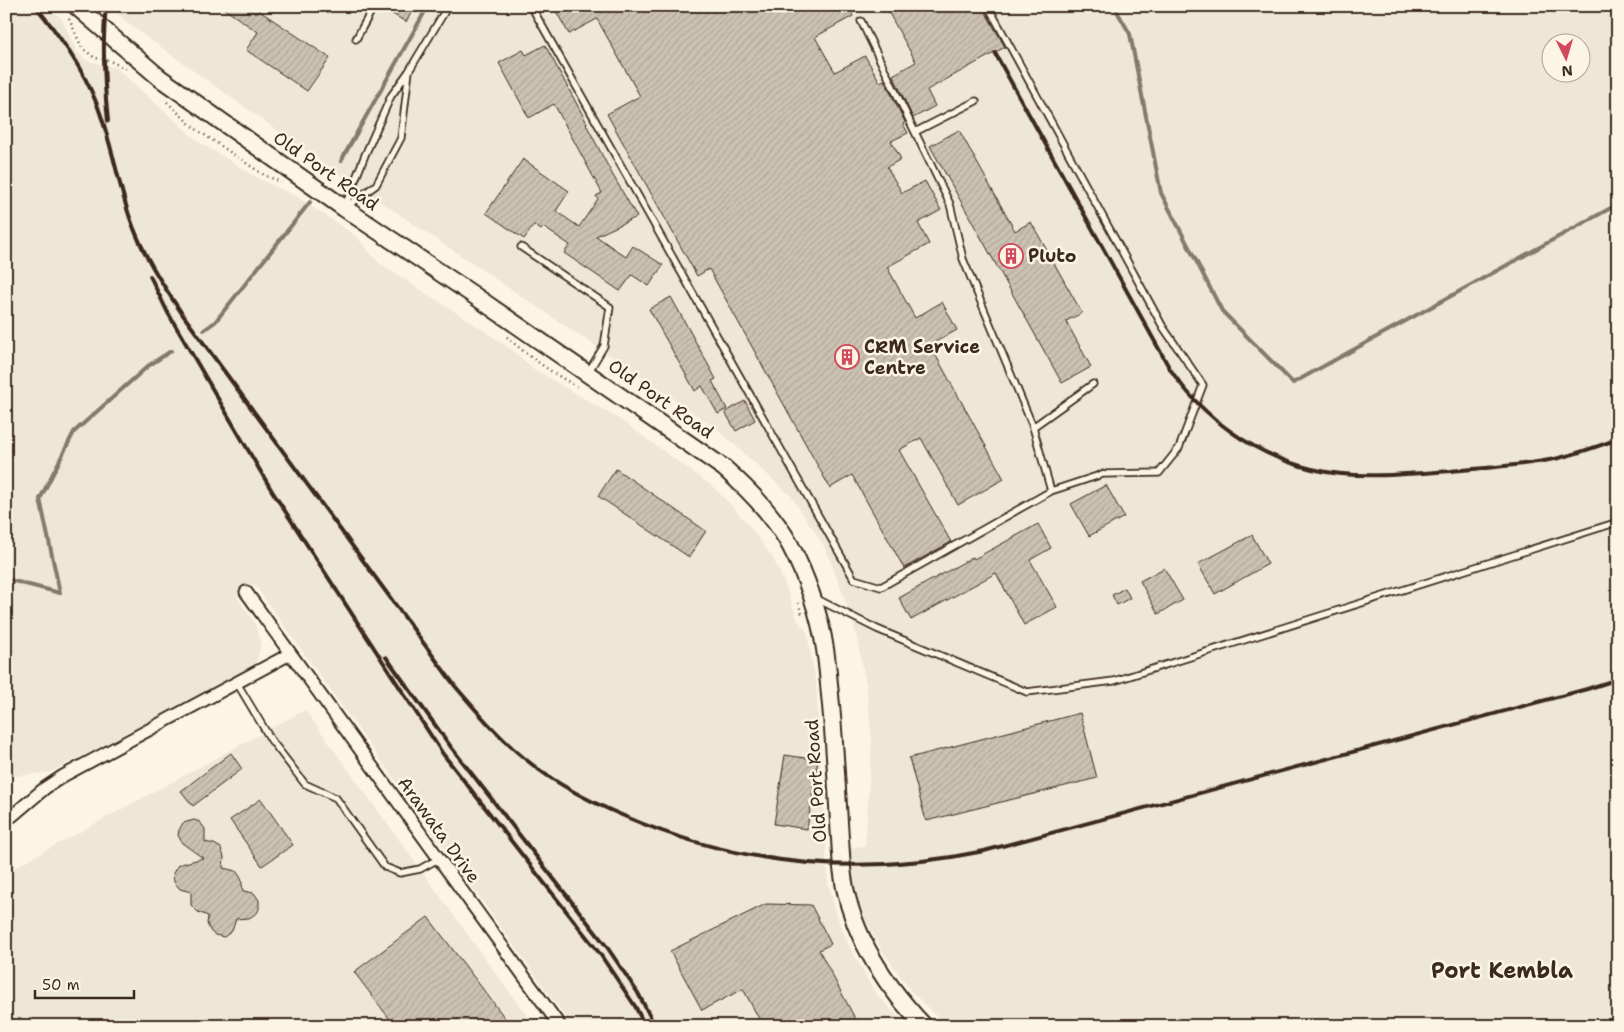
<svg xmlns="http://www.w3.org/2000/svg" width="1624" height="1032" font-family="'Shantell Sans',sans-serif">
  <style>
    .built { fill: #eee6d6; fill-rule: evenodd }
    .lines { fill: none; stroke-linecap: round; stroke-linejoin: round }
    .stream { stroke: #85796b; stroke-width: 4 }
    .building { fill: url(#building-hatch); stroke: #3b2a1e }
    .lane-casing { stroke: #3b2a1e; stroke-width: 9 }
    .street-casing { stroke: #3b2a1e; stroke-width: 15 }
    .secondary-casing { stroke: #3b2a1e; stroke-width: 20 }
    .path { stroke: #3b2a1e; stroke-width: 2.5; stroke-dasharray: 1 4; stroke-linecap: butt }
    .lane { stroke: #fcf5e5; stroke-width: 5.5 }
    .street { stroke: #fcf5e5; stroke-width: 11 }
    .secondary { stroke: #fcf5e5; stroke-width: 16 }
    .rail { stroke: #3b2a1e; stroke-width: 4 }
    .labels { text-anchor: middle; stroke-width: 5; stroke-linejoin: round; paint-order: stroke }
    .street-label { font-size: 18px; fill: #3b2a1e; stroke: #fcf5e5 }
    .poi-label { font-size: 18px; font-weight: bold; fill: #3b2a1e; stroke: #fcf5e5; text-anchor: start }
    .district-label { font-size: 22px; font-weight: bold; fill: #3b2a1e; stroke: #fcf5e5 }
  </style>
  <defs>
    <pattern id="building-hatch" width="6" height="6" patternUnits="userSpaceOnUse" patternTransform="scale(1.25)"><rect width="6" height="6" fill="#ccc2b3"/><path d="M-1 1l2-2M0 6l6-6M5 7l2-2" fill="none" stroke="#b0a79a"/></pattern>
  </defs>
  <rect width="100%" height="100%" fill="#fcf5e5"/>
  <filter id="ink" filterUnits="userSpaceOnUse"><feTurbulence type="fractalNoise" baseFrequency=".02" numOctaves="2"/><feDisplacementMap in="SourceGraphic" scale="10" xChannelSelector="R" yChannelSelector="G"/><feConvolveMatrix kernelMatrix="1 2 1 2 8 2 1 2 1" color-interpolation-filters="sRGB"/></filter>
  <g filter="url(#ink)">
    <path class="built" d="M6,6H47L62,19L77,52L87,61L116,68L199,142L263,181L296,196L356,236L379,263L471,322L511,349L534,369L622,421L712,486L734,508L755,533L773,558L784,582L798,621L807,632L816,683L828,883L839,922L850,948L876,994L907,1026H572L254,584L237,597L255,624L261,645L256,662L241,674L51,772L6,777Z
      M109,6H1618V1026H948L942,1022L912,992L881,949L864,918L853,887L851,872V848L865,846L872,740L866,684L855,629L842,590L823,544L790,495L717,429L649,382L323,163L130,25ZM1552,42H1582V72H1552Z
      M305,710L534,1026H6V872Z"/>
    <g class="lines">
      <path class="stream" d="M1114,6L1130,34L1161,193L1222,311L1293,383L1618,204
        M341,161L428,6
        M204,330L215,322L310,202
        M6,579L60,593L40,499L74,432L148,366L171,351"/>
    </g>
    <path class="building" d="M220,6H261L258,10L330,58L307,91L246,50L258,32Z
      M379,6H415L406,22Z
      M553,6H848L853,16L815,37L835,72L865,56L880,82L884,80L905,122L903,124L908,133L891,141L901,159L887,167L902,193L925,181L941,210L918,223L929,244L887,267L915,318L942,302L957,330L930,345L1004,479L958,505L921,438L899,450L951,542L904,568L852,475L830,488L709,269L697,276L607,114L640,96L597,19L569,34Z
      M885,6H982L1005,47L927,90L935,106L913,118L893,75L916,62Z
      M545,45L587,123L586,124L611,172L637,217L596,236L626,257L633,246L663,265L649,286L632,275L620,291L564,253L570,245L543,227L541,230L534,225L524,239L486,213L523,159L569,191L556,211L579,227L598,199L596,196L602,193L554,104L529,118L499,63L523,50L526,55Z
      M959,130L1015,231L1031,222L1082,313L1066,321L1091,367L1062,383L930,146Z
      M671,297L716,379L712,381L727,409L718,414L702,386L695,391L649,309Z
      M745,401L755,420L736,431L725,412Z
      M616,469L706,531L689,557L598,496Z
      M1106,485L1124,517L1089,536L1071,504Z
      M1038,524L1051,548L1030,560L1057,607L1024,625L996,573L911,620L899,598L973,557L974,559Z
      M1252,535L1268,564L1215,594L1198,564Z
      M1164,568L1183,600L1158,614L1140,581Z
      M1125,588L1130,598L1117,605L1112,595Z
      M1080,713L1097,778L926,821L909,758Z
      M231,753L242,769L193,806L181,791Z
      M785,755L818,760L807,829L774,824Z
      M261,799L293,845L262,866L230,820Z
      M194,820L200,822L205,829V842L214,844L221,848L224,857L223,868L236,871L241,878L243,891L254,893L259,900V909L257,913L249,918L236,919L232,931L224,937L215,935L211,932L207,924L208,916L198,912L191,905V892L180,889L174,882L173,873L178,865L203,858L182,843L178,835L179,830L183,823Z
      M766,904L811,905L831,944L819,950L859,1026H763L743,989L702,1010L670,951Z
      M428,917L511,1026H395L354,972Z"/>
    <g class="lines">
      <defs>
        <path id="lane" d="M531,6L854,579L881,587L1051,491L1033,427L963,259L950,204L861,21
          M988,6L1163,327L1203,385L1179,448L1159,473L1103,474L1051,491
          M356,39L374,6
          M915,132L976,101
          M345,206L365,155L391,96L409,71L448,6
          M346,207L376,185L401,138L409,71
          M521,247L610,307L604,346L589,371
          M1033,427L1093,384
          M817,599L877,629L1027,692L1114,681L1618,522
          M237,683L271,740L305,784L336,798L385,867L400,873L420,869L438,859"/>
        <path id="street" d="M246,592L560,1026
          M12,816L45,788L63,776L290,654"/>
        <path id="secondary" d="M76,6L160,78L344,208L472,294L724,468C749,490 774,515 790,545C806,575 820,615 825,649C828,667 829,687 831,705C836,759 838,814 842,868C848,930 882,982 924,1026"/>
      </defs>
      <use href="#lane" class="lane-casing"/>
      <use href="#street" class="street-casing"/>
      <use href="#secondary" class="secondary-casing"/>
      <path class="path" d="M69,19L82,48L95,58L108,60L126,69
        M167,102L193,127L264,175L281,182
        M507,337C529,357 553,374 580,388
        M798,603L802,614"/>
      <use href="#lane" class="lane"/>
      <use href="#street" class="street"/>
      <use href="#secondary" class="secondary"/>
      <path class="rail" d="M35,6C57,31 84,71 96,102C111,139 117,180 130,218C142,253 162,284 183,315L455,686C478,713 501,740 529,762C557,785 591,802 624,816C739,866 861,877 984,851L1587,689L1618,679
        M106,6C102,44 104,83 108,121
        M995,53L1170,369C1203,418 1254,455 1312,469C1356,480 1407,474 1451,471C1484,468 1517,466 1549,460C1572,456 1595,447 1618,439
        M150,276L168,313L272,491L443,754L600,954L635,1006L645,1026
        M386,657L451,747L607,947L638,993L655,1026"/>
    </g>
  </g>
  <defs>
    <symbol id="building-ring" viewBox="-11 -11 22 22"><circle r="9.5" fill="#fcf5e5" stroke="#d1495b" stroke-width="1.5"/><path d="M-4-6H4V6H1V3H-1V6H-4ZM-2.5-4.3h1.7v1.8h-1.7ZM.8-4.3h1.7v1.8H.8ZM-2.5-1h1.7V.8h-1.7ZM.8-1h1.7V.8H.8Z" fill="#d1495b"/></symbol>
  </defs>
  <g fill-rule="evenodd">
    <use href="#building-ring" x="997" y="242" width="28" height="28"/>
    <use href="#building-ring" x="833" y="343" width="28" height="28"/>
  </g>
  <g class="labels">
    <g class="street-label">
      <text transform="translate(326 171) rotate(35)" y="6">Old Port Road</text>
      <text transform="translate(661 399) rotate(35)" y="6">Old Port Road</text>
      <text transform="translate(816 781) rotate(-94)" y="6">Old Port Road</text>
      <text transform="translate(439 830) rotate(54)" y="6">Arawata Drive</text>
    </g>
    <g class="poi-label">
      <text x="1028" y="262">Pluto</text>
      <text x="864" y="353">CRM Service<tspan x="864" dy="21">Centre</tspan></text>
    </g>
    <g class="district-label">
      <text x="1502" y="978">Port Kembla</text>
    </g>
  </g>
  <rect width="1624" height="1032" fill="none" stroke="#fcf5e5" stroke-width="25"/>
  <rect x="12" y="12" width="1599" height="1007" fill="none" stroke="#3b2a1e" stroke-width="2" filter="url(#ink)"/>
  <g transform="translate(1566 58) rotate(175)"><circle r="24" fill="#fcf5e5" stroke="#afa495"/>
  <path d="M0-4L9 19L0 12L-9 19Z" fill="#d1495b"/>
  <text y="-8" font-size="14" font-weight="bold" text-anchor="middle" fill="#3b2a1e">N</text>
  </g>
  <path d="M35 990v8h99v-8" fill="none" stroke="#3b2a1e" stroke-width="2.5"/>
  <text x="42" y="990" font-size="15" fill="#3b2a1e" stroke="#fcf5e5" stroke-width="4" paint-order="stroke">50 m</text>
</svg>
